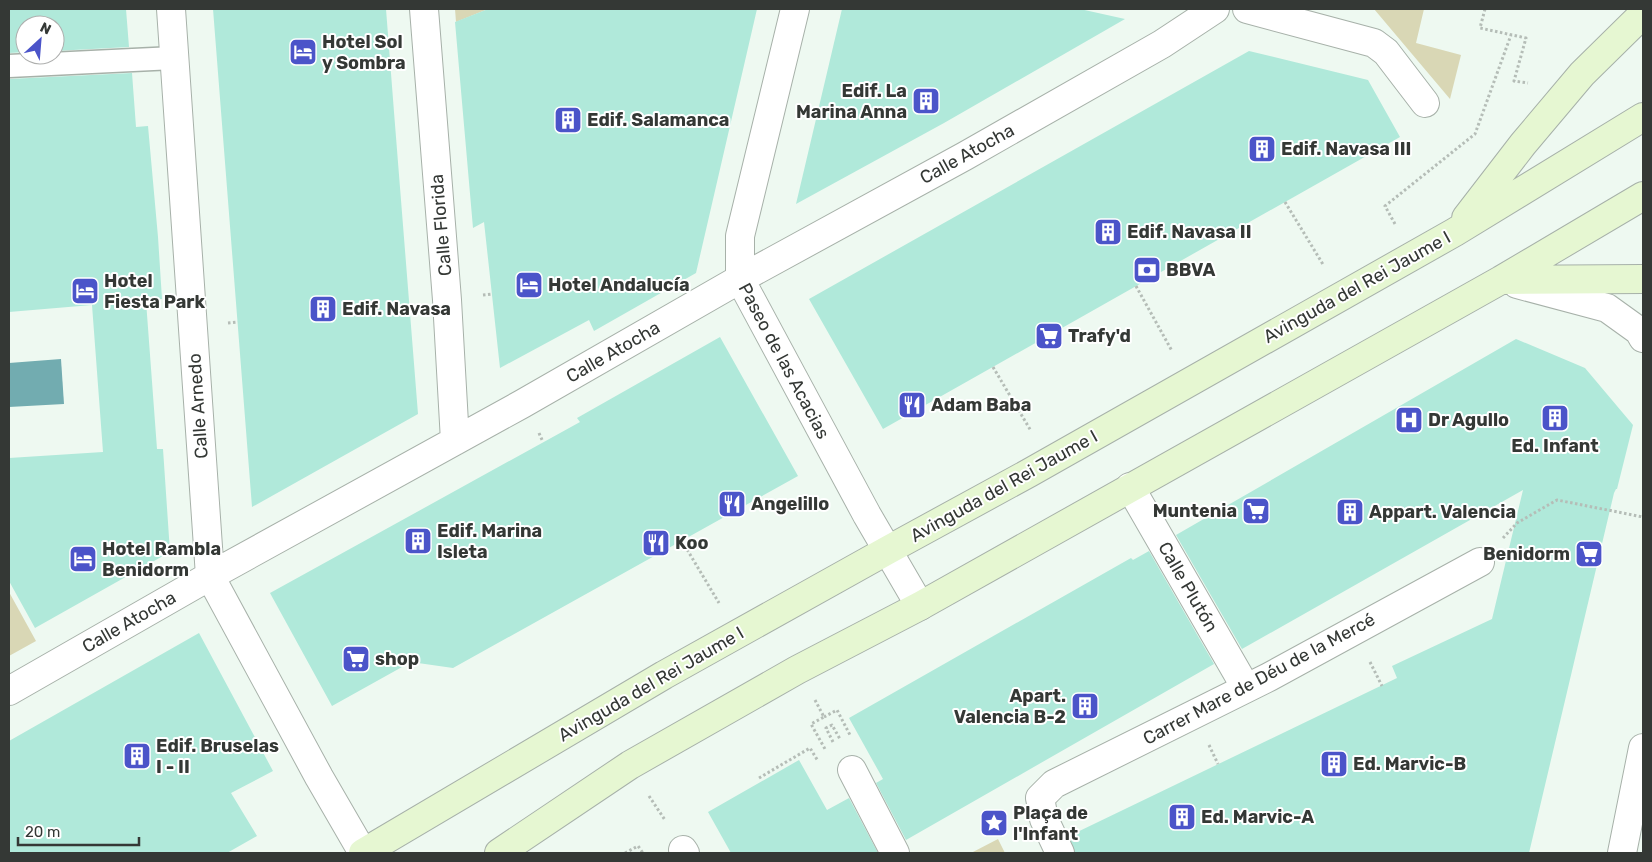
<svg xmlns="http://www.w3.org/2000/svg" width="1652" height="862" font-family="Rubik,sans-serif">
  <style>
    .green { fill: #d9d7b5 }
    .water { fill: #72acb0 }
    .building { fill: #b0e9da }
    .lines { fill: none; stroke-linecap: round; stroke-linejoin: round }
    .lane-casing { stroke: #a7b1a9; stroke-width: 25 }
    .street-casing { stroke: #a7b1a9; stroke-width: 30 }
    .secondary-casing { stroke: #a7b1a9; stroke-width: 30 }
    .path { stroke: #b5bdb7; stroke-width: 3; stroke-dasharray: 2.5 2.5; stroke-linecap: butt }
    .lane { stroke: #fff; stroke-width: 22 }
    .street { stroke: #fff; stroke-width: 28 }
    .secondary { stroke: #e6f7d2; stroke-width: 28 }
    .labels { text-anchor: middle; stroke-width: 4; stroke-linejoin: round; paint-order: stroke }
    .poi-label { font-size: 18px; font-weight: bold; fill: #343835; stroke: #fff; text-anchor: start }
    .street-label { font-size: 18px; fill: #343835; stroke: #fff }
  </style>
  <rect width="100%" height="100%" fill="#eef9f1"/>
  <path class="green" d="M455,9H488L456,22Z
    M1374,9H1424L1416,43L1461,55L1450,99Z
    M9,592L36,641L9,656Z
    M998,839L1005,853H971Z"/>
  <path class="water" d="M61,359L64,404L9,407V363Z"/>
  <path class="building" d="M9,9H126L129,47L55,51V25H25V52L9,53Z
    M213,9H386L394,112L418,414L252,507Z
    M488,9H757L696,273L594,331L589,320L500,368L484,222L473,228L455,22Z
    M842,9H1080L1125,19L944,123L796,204Z
    M1249,51L1368,80L1400,137L883,429L809,299Z
    M132,73L136,127L148,126L158,237L162,299L146,301L157,449H163L170,552L35,628L9,581V458L103,452L92,305L9,312V79Z
    M720,337L798,476L453,668L411,662L332,706L270,593L580,422L577,418Z
    M1516,339L1585,368L1633,425L1617,489H1616L1614,493L1529,853H1075L1069,836L1397,678L1392,666L1492,619L1523,490L1242,649L1176,535Z
    M1149,551L1214,664L906,840L876,783L883,779L849,718L1131,558L1133,560Z
    M199,633L273,771L231,793L257,836L227,853H9V741Z
    M799,760L827,810L849,798L878,853H731L708,812Z"/>
  <g class="lines">
    <defs>
      <path id="lane" d="M9,66L174,58"/>
      <path id="street" d="M171,9L210,576L319,777L363,853
        M424,9L447,300L455,441
        M795,9L740,236V279L867,515L920,606
        M1247,9L1374,43L1386,52L1425,103
        M1517,284L1607,308L1639,331L1643,338
        M1130,487L1246,688
        M9,691L210,576L522,404L740,279L965,156L1162,44L1215,9
        M852,770L895,853
        M683,850L685,853
        M1060,853L1044,819L1040,798L1054,784L1269,677L1480,562
        M1622,853L1643,748"/>
      <path id="secondary" d="M1466,218L1523,144L1582,74L1643,14
        M1503,280L1643,279
        M363,853L664,675L888,550L1029,473L1455,232L1643,117
        M499,853L630,765L797,670L920,606L1501,280L1643,196"/>
    </defs>
    <use href="#lane" class="lane-casing"/>
    <use href="#street" class="street-casing"/>
    <use href="#secondary" class="secondary-casing"/>
    <path class="path" d="M1485,9L1480,28L1526,38L1514,81L1528,83
      M1285,202L1324,266
      M1395,224L1385,206L1475,134L1511,35
      M1136,286L1172,351
      M483,295L492,294
      M228,323L238,322
      M993,367L1031,431
      M539,433L543,442
      M1503,538L1517,523L1557,500L1643,517
      M682,541L719,603
      M1370,662L1382,686
      M815,700L824,717L811,724L825,749
      M824,717L837,710L850,735
      M833,742L826,728L832,725L840,739
      M1209,745L1218,764
      M759,778L810,748L818,761
      M649,796L665,820
      M625,853L638,846L643,853"/>
    <use href="#lane" class="lane"/>
    <use href="#street" class="street"/>
    <use href="#secondary" class="secondary"/>
  </g>
  <defs>
    <symbol id="hotel-square" viewBox="-11 -11 22 22"><rect x="-9" y="-9" width="18" height="18" rx="4" fill="#4b54c9" stroke="#fff"/><path d="M-6-4.5h1.5V1H6V5H4.5V3h-9V5H-6ZM-4 0a1.8 1.8 0 1 1 3.6 0ZM.5 0V-2.5h3Q6-2.5 6 0Z" fill="#fff"/></symbol>
    <symbol id="building-square" viewBox="-11 -11 22 22"><rect x="-9" y="-9" width="18" height="18" rx="4" fill="#4b54c9" stroke="#fff"/><path d="M-4-6H4V6H1V3H-1V6H-4ZM-2.5-4.3h1.7v1.8h-1.7ZM.8-4.3h1.7v1.8H.8ZM-2.5-1h1.7V.8h-1.7ZM.8-1h1.7V.8H.8Z" fill="#fff"/></symbol>
    <symbol id="bank-square" viewBox="-11 -11 22 22"><rect x="-9" y="-9" width="18" height="18" rx="4" fill="#4b54c9" stroke="#fff"/><path d="M-6-4H6V4H-6ZM0-2.3a2.3 2.3 0 1 0 0 4.6a2.3 2.3 0 1 0 0-4.6Z" fill="#fff"/></symbol>
    <symbol id="supermarket-square" viewBox="-11 -11 22 22"><rect x="-9" y="-9" width="18" height="18" rx="4" fill="#4b54c9" stroke="#fff"/><path d="M-6-5.5h2.5l.6 2H6L4.5 2H-2.5L-4.4-4H-6ZM-1.5 3.2a1.3 1.3 0 1 0 .1 0ZM3 3.2a1.3 1.3 0 1 0 .1 0Z" fill="#fff"/></symbol>
    <symbol id="restaurant-square" viewBox="-11 -11 22 22"><rect x="-9" y="-9" width="18" height="18" rx="4" fill="#4b54c9" stroke="#fff"/><path d="M-5-6h1v4h1v-4h1v4h1v-4h1v5L-1.5 .5V6h-2V.5L-5-1ZM5-6V6H3V1.5H1.5Q1.5-4 5-6Z" fill="#fff"/></symbol>
    <symbol id="hospital-square" viewBox="-11 -11 22 22"><rect x="-9" y="-9" width="18" height="18" rx="4" fill="#4b54c9" stroke="#fff"/><path d="M-5-5h3v3.5h4V-5h3V5h-3V1.5h-4V5h-3Z" fill="#fff"/></symbol>
    <symbol id="sight-square" viewBox="-11 -11 22 22"><rect x="-9" y="-9" width="18" height="18" rx="4" fill="#4b54c9" stroke="#fff"/><path d="M0-6L1.8-2.2L6-1.7L2.9 1.2L3.7 5.4L0 3.3L-3.7 5.4L-2.9 1.2L-6-1.7L-1.8-2.2Z" fill="#fff"/></symbol>
  </defs>
  <g fill-rule="evenodd">
    <use href="#hotel-square" x="287" y="36" width="32" height="32"/>
    <use href="#building-square" x="910" y="85" width="32" height="32"/>
    <use href="#building-square" x="552" y="104" width="32" height="32"/>
    <use href="#building-square" x="1246" y="133" width="32" height="32"/>
    <use href="#building-square" x="1092" y="216" width="32" height="32"/>
    <use href="#bank-square" x="1131" y="254" width="32" height="32"/>
    <use href="#hotel-square" x="513" y="269" width="32" height="32"/>
    <use href="#hotel-square" x="69" y="275" width="32" height="32"/>
    <use href="#building-square" x="307" y="293" width="32" height="32"/>
    <use href="#supermarket-square" x="1033" y="320" width="32" height="32"/>
    <use href="#restaurant-square" x="896" y="389" width="32" height="32"/>
    <use href="#building-square" x="1539" y="402" width="32" height="32"/>
    <use href="#hospital-square" x="1393" y="404" width="32" height="32"/>
    <use href="#restaurant-square" x="716" y="488" width="32" height="32"/>
    <use href="#supermarket-square" x="1240" y="495" width="32" height="32"/>
    <use href="#building-square" x="1334" y="496" width="32" height="32"/>
    <use href="#building-square" x="402" y="525" width="32" height="32"/>
    <use href="#restaurant-square" x="640" y="527" width="32" height="32"/>
    <use href="#supermarket-square" x="1573" y="538" width="32" height="32"/>
    <use href="#hotel-square" x="67" y="543" width="32" height="32"/>
    <use href="#supermarket-square" x="340" y="643" width="32" height="32"/>
    <use href="#building-square" x="1069" y="690" width="32" height="32"/>
    <use href="#building-square" x="121" y="740" width="32" height="32"/>
    <use href="#building-square" x="1318" y="748" width="32" height="32"/>
    <use href="#building-square" x="1166" y="801" width="32" height="32"/>
    <use href="#sight-square" x="978" y="807" width="32" height="32"/>
  </g>
  <g class="labels">
    <g class="poi-label">
      <text x="322" y="48">Hotel Sol<tspan x="322" dy="21">y Sombra</tspan></text>
      <text x="907" y="97" text-anchor="end">Edif. La<tspan x="907" dy="21">Marina Anna</tspan></text>
      <text x="587" y="126">Edif. Salamanca</text>
      <text x="1281" y="155">Edif. Navasa III</text>
      <text x="1127" y="238">Edif. Navasa II</text>
      <text x="1166" y="276">BBVA</text>
      <text x="104" y="287">Hotel<tspan x="104" dy="21">Fiesta Park</tspan></text>
      <text x="548" y="291">Hotel Andalucía</text>
      <text x="342" y="315">Edif. Navasa</text>
      <text x="1068" y="342">Trafy'd</text>
      <text x="931" y="411">Adam Baba</text>
      <text x="1428" y="426">Dr Agullo</text>
      <text x="1555" y="452" text-anchor="middle">Ed. Infant</text>
      <text x="751" y="510">Angelillo</text>
      <text x="1237" y="517" text-anchor="end">Muntenia</text>
      <text x="1369" y="518">Appart. Valencia</text>
      <text x="437" y="537">Edif. Marina<tspan x="437" dy="21">Isleta</tspan></text>
      <text x="675" y="549">Koo</text>
      <text x="102" y="555">Hotel Rambla<tspan x="102" dy="21">Benidorm</tspan></text>
      <text x="1570" y="560" text-anchor="end">Benidorm</text>
      <text x="375" y="665">shop</text>
      <text x="1066" y="702" text-anchor="end">Apart.<tspan x="1066" dy="21">Valencia B-2</tspan></text>
      <text x="156" y="752">Edif. Bruselas<tspan x="156" dy="21">I - II</tspan></text>
      <text x="1353" y="770">Ed. Marvic-B</text>
      <text x="1013" y="819">Plaça de<tspan x="1013" dy="21">l'Infant</tspan></text>
      <text x="1201" y="823">Ed. Marvic-A</text>
    </g>
    <g class="street-label">
      <text transform="translate(967 154) rotate(-29)" y="6">Calle Atocha</text>
      <text transform="translate(441 225) rotate(-95)" y="6">Calle Florida</text>
      <text transform="translate(1357 287) rotate(-29)" y="6">Avinguda del Rei Jaume I</text>
      <text transform="translate(613 352) rotate(-30)" y="6">Calle Atocha</text>
      <text transform="translate(784 361) rotate(62)" y="6">Paseo de las Acacias</text>
      <text transform="translate(198 406) rotate(-94)" y="6">Calle Arnedo</text>
      <text transform="translate(1004 486) rotate(-29)" y="6">Avinguda del Rei Jaume I</text>
      <text transform="translate(1188 587) rotate(60)" y="6">Calle Plutón</text>
      <text transform="translate(129 622) rotate(-30)" y="6">Calle Atocha</text>
      <text transform="translate(1259 679) rotate(-28)" y="6">Carrer Mare de Déu de la Mercé</text>
      <text transform="translate(651 684) rotate(-30)" y="6">Avinguda del Rei Jaume I</text>
    </g>
  </g>
  <rect width="1652" height="862" fill="none" stroke="#343835" stroke-width="20"/>
  <g transform="translate(40 40) rotate(26)"><circle r="24" fill="#ffffff" stroke="#aeafae"/>
  <path d="M0-4L9 19L0 12L-9 19Z" fill="#4b54c9"/>
  <text y="-8" font-size="14" font-weight="bold" text-anchor="middle" fill="#343835">N</text>
  </g>
  <path d="M18 837v8h121v-8" fill="none" stroke="#343835" stroke-width="2.5"/>
  <text x="25" y="837" font-size="15" fill="#343835" stroke="#ffffff" stroke-width="4" paint-order="stroke">20 m</text>
</svg>
